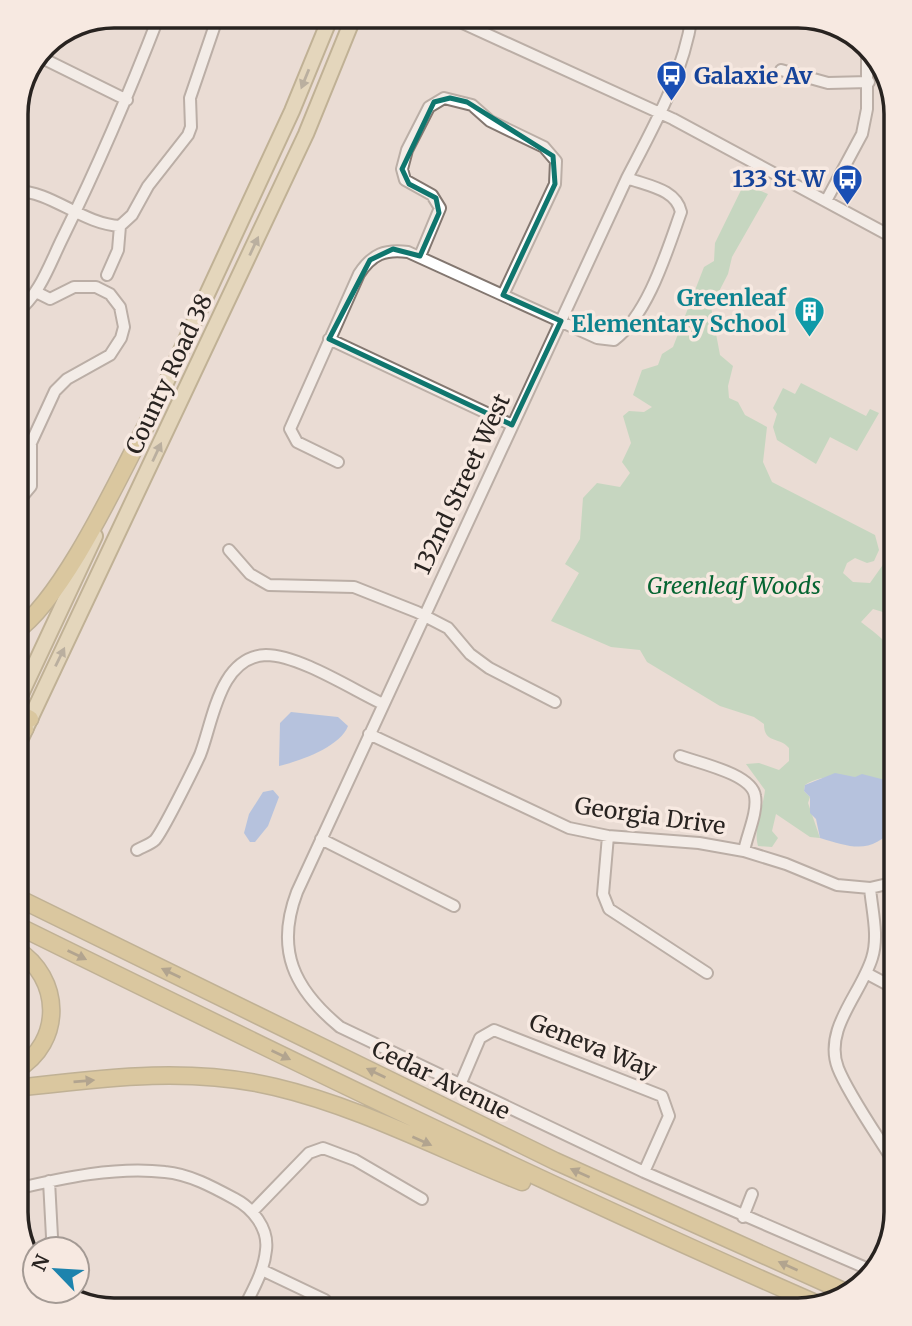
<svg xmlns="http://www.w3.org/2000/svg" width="912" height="1326" font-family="Merriweather,serif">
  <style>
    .green { fill: #9bcfa8 }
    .water { fill: #78a3e9 }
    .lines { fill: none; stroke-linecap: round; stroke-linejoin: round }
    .minor-casing { stroke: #837770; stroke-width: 14 }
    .major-casing { stroke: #8f7d4a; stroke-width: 18 }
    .highway-casing { stroke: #8f7d4a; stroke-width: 19 }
    .minor { stroke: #fff; stroke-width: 10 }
    .major { stroke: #ddcea0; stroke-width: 14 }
    .highway { stroke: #c7ad60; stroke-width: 16 }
    .oneway { fill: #827860 }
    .oneway2 { fill: #70613d }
    .marked { fill: none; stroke: #0f766e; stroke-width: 5; stroke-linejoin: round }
    .labels { text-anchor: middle; stroke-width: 7; stroke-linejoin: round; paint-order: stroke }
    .transit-label { font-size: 23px; font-weight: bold; fill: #164399; stroke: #f7e9e1; text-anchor: start }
    .culture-label { font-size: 23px; font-weight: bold; fill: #0d838f; stroke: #f7e9e1; text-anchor: end }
    .street-label { font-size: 23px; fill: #282320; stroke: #f7e9e1 }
    .park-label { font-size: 23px; font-style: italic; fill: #066532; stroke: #f7e9e1 }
    .rim { fill: none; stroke: #282320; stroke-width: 3.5 }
  </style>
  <rect width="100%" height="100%" fill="#eadcd4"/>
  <path class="green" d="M744,184L768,194L732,257L728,274L711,307L720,355L733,366L728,386L729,398L738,402L745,415L767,427L763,462L772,482L875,535L879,550L874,561L867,563L855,558L847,563L843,573L853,582L870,583L887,559L896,560V616L873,609L861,622C871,630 883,638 890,648C907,673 888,728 887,757L896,765V792L889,781C865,778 824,771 805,785L804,791L810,797L808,803L820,838L810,837L776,814L772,831L778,838L772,847L758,846C753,828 763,809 765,790L746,764L759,763L779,770L789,761V748C779,736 764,744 764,724L754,717L720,706L647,662L640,650L611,647L551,621L579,573L565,564L580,539L583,498L597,483L620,487L630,473L622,462L631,443L623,416L629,411L644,412L652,407L633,395L642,370L658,365L662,354L673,347L704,267L714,261L715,243Z
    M801,383L866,416L870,409L879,413L857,451L830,437L816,464L777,440L773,427L777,414L773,408L783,388L795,394Z"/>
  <path class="water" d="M291,712L338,717L348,726C340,747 300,761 279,766L280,723Z
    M835,773L855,777L862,774L889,781L896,792V825C872,855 853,848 820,838L816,819L810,813V797L804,791L805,785Z
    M273,790L279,797L268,826L255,842H250L244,833L249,814L263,792Z"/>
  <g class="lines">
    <defs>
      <path id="minor" d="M447,16L673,119L896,239
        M692,16C683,75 654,126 627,178L297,892C275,950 294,989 340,1027L644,1172L873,1271
        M40,57L127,100
        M781,70L828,83L869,82
        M16,191C52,191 82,224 120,226
        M826,201L862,134L867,109V47
        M120,226L132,215L148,186L188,135L191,127L190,98L218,16
        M420,256L440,208L432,195L405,180L402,169L407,150L429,107L444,98L472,105L490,121L544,147L556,161L555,184L503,295
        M107,275L118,250L120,226
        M16,313C40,295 50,263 63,237C99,164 130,91 159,16
        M329,339L512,425
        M338,462L297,442L290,429L359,274C372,254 385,249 408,252L597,338L614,340C648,315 667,251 681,212C676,189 648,186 627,178
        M16,504L31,486V443L55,391L67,379L110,355L121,338L124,327L120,307L110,294L96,287H74L50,299L36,292
        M229,550L250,574L269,585L354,587L417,612L448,628L470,654L489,668L555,702
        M369,734L569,828L608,836L699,843L744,851L786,864L837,885L870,888L896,882
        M680,756C699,763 752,774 755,796C758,812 747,835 744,851
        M608,836L603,894L609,909L707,973
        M321,839L454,906
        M137,850C142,847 151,844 155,840C163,831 194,768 200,755C213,722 219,657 266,655C299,655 353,690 383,704
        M870,888C872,911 879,936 872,958C861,994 823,1029 838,1068C849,1096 880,1139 896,1166
        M866,973L896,989
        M460,1085L480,1038L494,1030L662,1096L669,1116L644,1172
        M49,1181L52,1237L50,1249
        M16,1189C62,1178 117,1166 165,1172C189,1174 213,1187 235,1199C252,1208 269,1228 266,1250C264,1272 252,1291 243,1310
        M252,1212L309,1153L323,1148L355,1160L422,1199
        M743,1217L752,1194
        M262,1270L325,1300"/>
      <path id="major" d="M146,426L292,111L331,16
        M16,705L95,536
        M16,749L306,134L354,16"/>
      <path id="highway" d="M16,631C64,598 121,473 150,418
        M16,712L30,719
        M16,725L25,729
        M16,897L555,1161L850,1294
        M16,925C282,1056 548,1186 820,1305
        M16,1070C64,1042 62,978 16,949
        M16,1088C102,1078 189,1066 275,1087C360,1107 441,1150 522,1182"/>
    </defs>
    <use href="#minor" class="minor-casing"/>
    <use href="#major" class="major-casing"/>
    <use href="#highway" class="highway-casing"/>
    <use href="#minor" class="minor"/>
    <use href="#major" class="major"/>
    <use href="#highway" class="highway"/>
  </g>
  <defs><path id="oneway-solid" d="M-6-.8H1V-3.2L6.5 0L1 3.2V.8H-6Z" transform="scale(1.75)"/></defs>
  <g class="oneway">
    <use href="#oneway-solid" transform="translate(305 79) rotate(112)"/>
    <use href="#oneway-solid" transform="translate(254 246) rotate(-65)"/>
    <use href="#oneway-solid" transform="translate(157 452) rotate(-65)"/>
    <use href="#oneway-solid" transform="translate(60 657) rotate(-64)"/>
  </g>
  <g class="oneway2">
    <use href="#oneway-solid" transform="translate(77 955) rotate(26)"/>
    <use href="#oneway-solid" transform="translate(171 973) rotate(-154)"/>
    <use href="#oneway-solid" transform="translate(281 1055) rotate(26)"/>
    <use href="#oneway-solid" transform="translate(376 1073) rotate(-154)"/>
    <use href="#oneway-solid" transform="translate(84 1081) rotate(-5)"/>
    <use href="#oneway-solid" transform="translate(422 1141) rotate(24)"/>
    <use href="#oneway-solid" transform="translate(580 1173) rotate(-156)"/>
    <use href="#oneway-solid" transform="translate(788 1266) rotate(-156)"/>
  </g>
  <path d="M0 0H912V1326H0ZM450,98L467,102L553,156L555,184L503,295L561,321L512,425L329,339L370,260L393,249L420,256L439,213L436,198L409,184L402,169L434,102Z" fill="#eadcd4" fill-opacity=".55" fill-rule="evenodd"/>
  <path class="marked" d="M450,98L467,102L553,156L555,184L503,295L561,321L512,425L329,339L370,260L393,249L420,256L439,213L436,198L409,184L402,169L434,102Z"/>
  <defs>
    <symbol id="bus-pin" viewBox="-11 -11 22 30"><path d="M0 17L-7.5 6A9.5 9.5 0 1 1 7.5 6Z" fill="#1a4fb4" stroke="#f7e9e1"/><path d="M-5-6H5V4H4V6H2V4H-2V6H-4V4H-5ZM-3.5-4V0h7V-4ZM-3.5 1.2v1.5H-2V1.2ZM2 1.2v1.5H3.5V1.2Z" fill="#fff"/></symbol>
    <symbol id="building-pin" viewBox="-11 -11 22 30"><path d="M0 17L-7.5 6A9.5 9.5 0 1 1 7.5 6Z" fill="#0f9aa8" stroke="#f7e9e1"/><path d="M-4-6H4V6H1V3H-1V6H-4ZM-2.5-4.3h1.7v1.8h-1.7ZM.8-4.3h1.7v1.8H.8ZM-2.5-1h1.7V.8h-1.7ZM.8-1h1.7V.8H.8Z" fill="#fff"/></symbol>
  </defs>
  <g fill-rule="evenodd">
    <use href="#bus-pin" x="654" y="58" width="35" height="47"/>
    <use href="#bus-pin" x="830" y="162" width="35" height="47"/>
    <use href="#building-pin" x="792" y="294" width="35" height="47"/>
  </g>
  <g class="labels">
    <g class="transit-label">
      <text x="694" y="84">Galaxie Av</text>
      <text x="825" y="187" text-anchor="end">133 St W</text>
    </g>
    <g class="culture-label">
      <text x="786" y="306">Greenleaf<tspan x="786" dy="26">Elementary School</tspan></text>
    </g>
    <g class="street-label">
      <text transform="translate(169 374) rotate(-65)" y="8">County Road 38</text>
      <text transform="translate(462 484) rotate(-65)" y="8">132nd Street West</text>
      <text transform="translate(650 816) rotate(8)" y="8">Georgia Drive</text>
      <text transform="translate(593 1046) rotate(22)" y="8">Geneva Way</text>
      <text transform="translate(441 1080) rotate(26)" y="8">Cedar Avenue</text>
    </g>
    <g class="park-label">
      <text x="734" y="594">Greenleaf Woods</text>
    </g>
  </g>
  <path d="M0 0H912V1326H0ZM114 28H798A86 86 0 0 1 884 114V1212A86 86 0 0 1 798 1298H114A86 86 0 0 1 28 1212V114A86 86 0 0 1 114 28Z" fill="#f7e9e1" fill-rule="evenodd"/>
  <path class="rim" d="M114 28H798A86 86 0 0 1 884 114V1212A86 86 0 0 1 798 1298H114A86 86 0 0 1 28 1212V114A86 86 0 0 1 114 28Z"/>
  <g transform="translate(56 1270) rotate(295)"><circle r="33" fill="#f7e9e1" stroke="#a49a94" stroke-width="2"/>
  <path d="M0-5L12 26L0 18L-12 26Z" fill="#1d83ad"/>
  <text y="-10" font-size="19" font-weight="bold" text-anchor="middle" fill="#282320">N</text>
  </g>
</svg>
